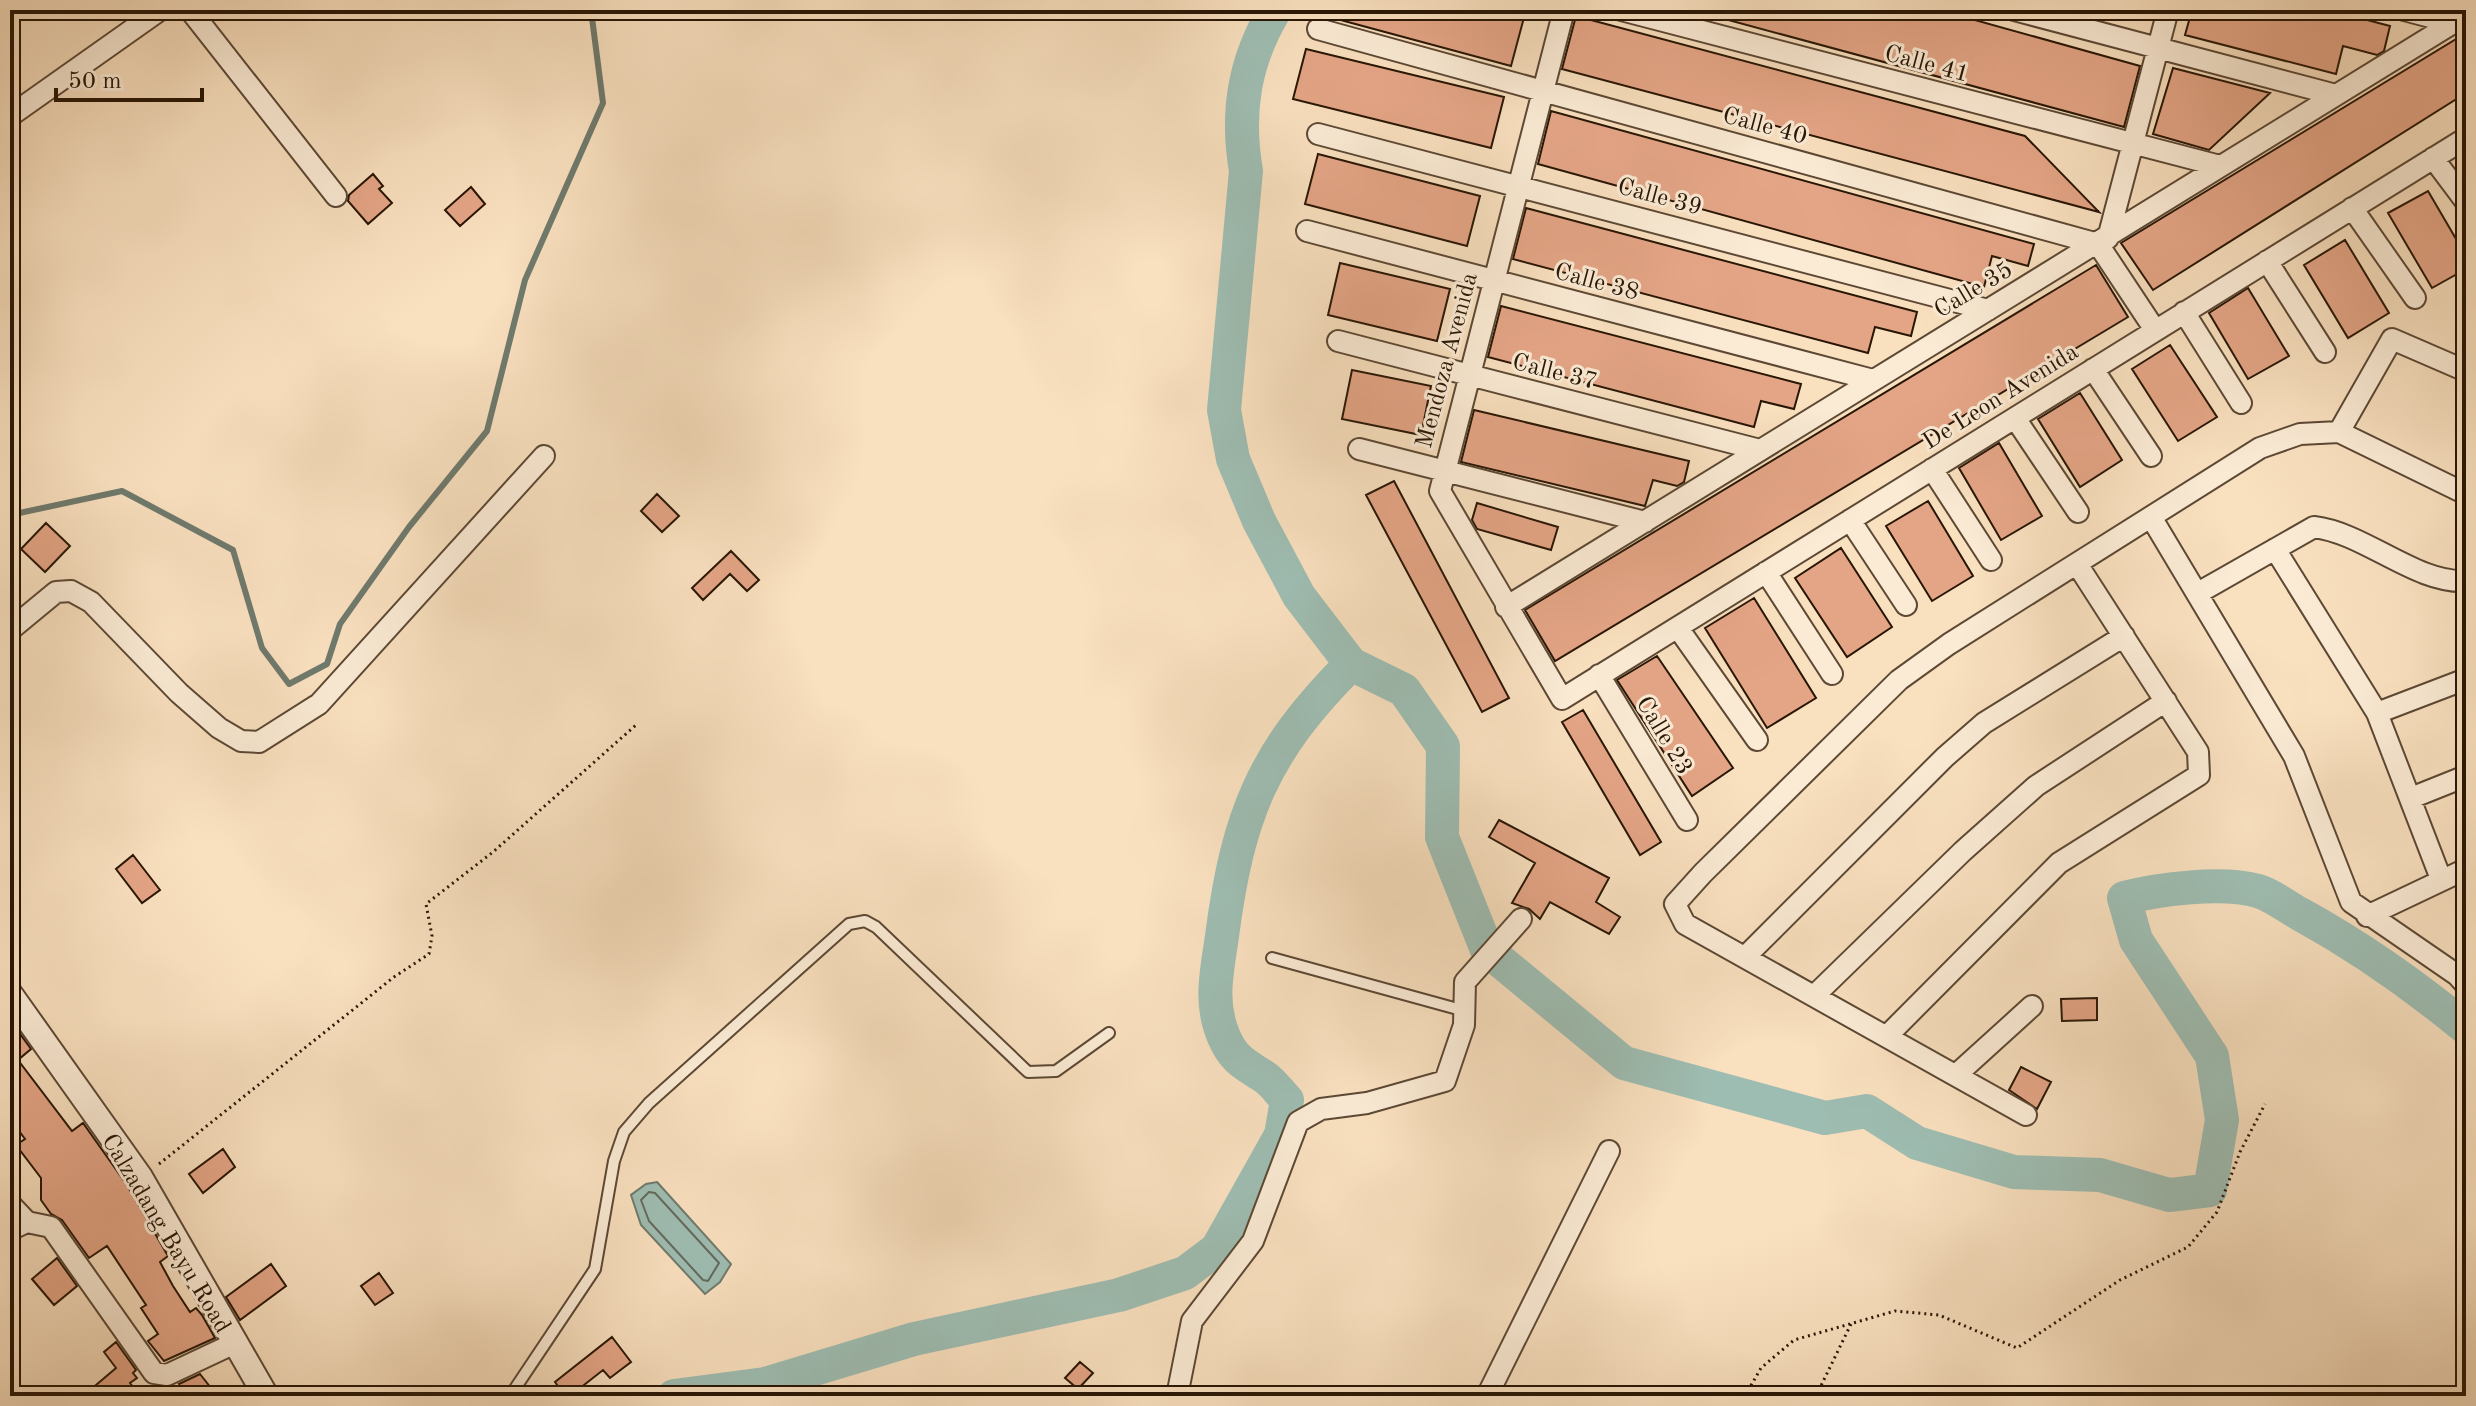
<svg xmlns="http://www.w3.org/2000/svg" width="2476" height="1406" font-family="'Old Standard TT',serif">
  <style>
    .water { fill: #9ebdb2; stroke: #6f7a6d; stroke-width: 2 }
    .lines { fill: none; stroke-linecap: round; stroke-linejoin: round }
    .shore { stroke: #636a5c; stroke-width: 2 }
    .stream { stroke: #6f7a6d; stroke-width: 6 }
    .river { stroke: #9ebdb2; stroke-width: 34 }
    .building { fill: #e4a586; stroke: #281605; stroke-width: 2 }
    .service-casing { stroke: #5c4834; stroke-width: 14 }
    .minor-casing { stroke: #5c4834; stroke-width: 24 }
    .tertiary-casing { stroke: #5c4834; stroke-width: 28 }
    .path { stroke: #281605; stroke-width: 3; stroke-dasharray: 2 4; stroke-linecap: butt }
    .service { stroke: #fbebd5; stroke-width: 10 }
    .minor { stroke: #fbebd5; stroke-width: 20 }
    .tertiary { stroke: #fbebd5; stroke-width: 24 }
    .labels { text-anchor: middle; stroke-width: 6; stroke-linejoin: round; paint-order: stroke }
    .street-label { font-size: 24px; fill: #281605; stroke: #fbebd5 }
  </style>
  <rect width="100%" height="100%" fill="#f9e0bf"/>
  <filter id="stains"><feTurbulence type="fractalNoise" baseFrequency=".0025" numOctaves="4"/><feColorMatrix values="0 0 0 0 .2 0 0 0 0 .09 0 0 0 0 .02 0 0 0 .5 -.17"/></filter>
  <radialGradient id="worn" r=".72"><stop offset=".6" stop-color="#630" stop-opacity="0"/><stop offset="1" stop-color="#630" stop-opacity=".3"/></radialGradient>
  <path class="water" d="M657,1182L731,1264L720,1282L705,1294L641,1225L631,1195L646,1184Z"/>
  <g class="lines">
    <path class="shore" d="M649,1192L655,1193L719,1263L708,1281L703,1280L649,1221L641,1200Z"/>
    <path class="stream" d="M10,515L122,491L233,550L262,648L289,684L327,664L340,624L409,527L487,431L525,280L603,103L591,10"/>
    <path class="river" d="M1275,10C1244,61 1236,113 1246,171L1224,410L1233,459L1259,521L1299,596L1351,664L1404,690L1443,746L1442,837L1487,950L1624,1063L1825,1118L1867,1111L1917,1143L2014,1172L2100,1175L2169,1195L2210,1190L2222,1120L2212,1056L2136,940L2124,898C2160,889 2221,881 2258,891C2272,895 2287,907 2300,914C2360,947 2414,985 2466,1028
      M674,1396L765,1384L914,1339L1119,1295L1185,1273L1217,1249L1281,1135L1287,1100C1280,1093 1274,1084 1266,1078C1247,1065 1234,1061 1224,1037C1209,1003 1217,972 1222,936C1238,814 1263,752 1351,664"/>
  </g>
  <path class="building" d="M1323,10H1526L1511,66L1322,15Z
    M1711,10H1939L2140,66L2124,127L1710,15Z
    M2192,10H2329L2390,26L2384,51L2377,55L2343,46L2336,74L2185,35Z
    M1576,16L2025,136L2099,212L1562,69Z
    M2466,33V93L2153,290L2121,243Z
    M1306,49L1504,97L1491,148L1293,99Z
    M2173,68L2270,93L2209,150L2153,134Z
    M1551,111L2034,244L2028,266L1992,256L1984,287L1538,164Z
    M1318,154L1480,196L1467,246L1305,204Z
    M373,174L383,186L379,189L392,203L368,224L348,201L349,195Z
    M471,187L485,204L460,226L445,210Z
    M2428,191L2466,256V269L2432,288L2388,213Z
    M1526,208L1917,312L1911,336L1875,327L1868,353L1513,259Z
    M2345,240L2389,313L2348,338L2304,265Z
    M1340,263L1450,289L1437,341L1328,315Z
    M2096,265L2128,317L1555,661L1525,610Z
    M2248,288L2289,356L2248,379L2209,313Z
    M1501,306L1801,384L1794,409L1761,401L1754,427L1488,357Z
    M2170,345L2217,417L2178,441L2132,369Z
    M1352,370L1431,386L1421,435L1342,419Z
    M2080,393L2122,460L2080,487L2038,419Z
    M1474,410L1689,461L1684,482L1677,486L1653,480L1645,506L1461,462Z
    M1999,443L2042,516L2001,540L1959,468Z
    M1394,481L1509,698L1482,712L1366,495Z
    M657,494L679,516L662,532L641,511Z
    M1928,501L1973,576L1932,601L1886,526Z
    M1477,503L1558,527L1551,550L1477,529L1472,520Z
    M46,523L70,546L45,572L21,549Z
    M1841,548L1892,627L1847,657L1795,578Z
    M731,551L759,580L747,591L730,574L703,600L692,588Z
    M1754,598L1816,698L1767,728L1705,628Z
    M1657,656L1733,768L1692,796L1617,680Z
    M1583,710L1661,842L1640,855L1562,722Z
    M1499,820L1609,878L1596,902L1620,917L1609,934L1550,902L1540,919L1529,909L1512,903L1535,863L1489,837Z
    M133,855L160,890L142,903L116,869Z
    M2097,998V1020L2062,1021L2061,999Z
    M10,1020L31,1049L18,1060L72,1131L83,1123L127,1185L168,1256L160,1262L173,1286L190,1312L196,1308L202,1315L215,1338L164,1361L148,1341L158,1334L141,1308L146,1305L107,1246L89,1258L62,1220L51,1214L41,1200V1178L16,1145L25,1139L10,1119Z
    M2021,1067L2051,1082L2037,1109L2009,1090Z
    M223,1149L235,1167L203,1193L189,1174Z
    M57,1258L77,1286L54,1305L32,1279Z
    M271,1264L286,1286L240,1320L226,1297Z
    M379,1273L393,1293L375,1305L361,1286Z
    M612,1337L631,1362L610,1378L603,1370L570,1396H565L555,1382Z
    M116,1342L136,1370L133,1373L137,1378L130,1383L134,1388L124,1396H83L116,1368L104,1352Z
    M1080,1362L1093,1373L1078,1389L1065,1378Z
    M200,1374L211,1388L201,1396H187L179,1384Z"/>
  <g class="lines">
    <defs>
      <path id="service" d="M1272,958L1465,1011
        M510,1396L595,1269L614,1161L624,1132L649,1103L849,924L865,921L876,927L1028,1072L1056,1071L1109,1033"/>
      <path id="minor" d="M190,10L336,196
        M1564,10L1440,491L1562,699L2466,138
        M1621,10L2220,166
        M2014,10L2336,95
        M2404,10L2453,23
        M1318,29L2098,244L2155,330
        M10,116L160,10
        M1318,134L1988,310
        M2433,158L2466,202
        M2352,208L2415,298
        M1307,231L1873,380
        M2108,238L2168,10
        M2267,261L2325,352
        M2184,312L2241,403
        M1338,341L1760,450
        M2093,369L2151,456
        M2015,418L2078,512
        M2339,432L2392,339L2466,371
        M1359,449L1645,522
        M1932,469L1991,560
        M2151,517L2294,756L2351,902L2457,975L2466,985
        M1850,520L1906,605
        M2275,549L2377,713L2441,879
        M1766,572L1832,674
        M2198,593L2314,527C2365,533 2416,584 2466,581
        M1506,607L2466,15
        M1678,628L1757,740
        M10,630L56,592L71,591L91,602L179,693L219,728L241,741L259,742L319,704L544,456
        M1599,675L1687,820
        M2377,713L2466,679
        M2411,798L2466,776
        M2367,916L2466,869
        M1745,957L1945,757L1984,723L2124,636
        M1814,996L1963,851L2036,786L2166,701
        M1887,1036L2059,863L2199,775L2198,752L2077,564
        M1956,1075L2032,1006
        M2026,1115L1685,924L1675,904L1703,873L1899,680L1949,644L2260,448L2300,434L2339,432L2466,494
        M10,1204L27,1222
        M10,1230L27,1222L51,1227L154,1373L167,1375L233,1344
        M1177,1396L1192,1321L1253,1241L1298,1122L1321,1109L1367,1103L1445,1081L1464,1025L1465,982L1521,919
        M1487,1396L1609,1151"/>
      <path id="tertiary" d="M10,994L140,1177L266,1396"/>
    </defs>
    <use href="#service" class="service-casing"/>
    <use href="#minor" class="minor-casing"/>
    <use href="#tertiary" class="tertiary-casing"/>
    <path class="path" d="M159,1164L394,977L429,954L432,936L426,904L493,852L636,725
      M1745,1396L1761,1368L1794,1340L1895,1311L1939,1315L2017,1348L2120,1280L2188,1247L2217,1212L2240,1152L2265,1104
      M1816,1396L1851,1324"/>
    <use href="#service" class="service"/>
    <use href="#minor" class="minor"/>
    <use href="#tertiary" class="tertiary"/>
  </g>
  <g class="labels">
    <g class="street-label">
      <text transform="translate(1927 63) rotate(15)" y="8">Calle 41</text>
      <text transform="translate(1765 125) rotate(15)" y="8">Calle 40</text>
      <text transform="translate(1660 196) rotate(15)" y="8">Calle 39</text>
      <text transform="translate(1597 281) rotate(15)" y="8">Calle 38</text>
      <text transform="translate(1973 289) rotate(-31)" y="8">Calle 35</text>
      <text transform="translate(1446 360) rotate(-75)" y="8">Mendoza Avenida</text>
      <text transform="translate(1555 371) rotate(14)" y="8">Calle 37</text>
      <text transform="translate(2000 396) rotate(-32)" y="8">De Leon Avenida</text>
      <text transform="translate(1665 735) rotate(59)" y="8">Calle 23</text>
      <text transform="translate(167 1233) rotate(59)" y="8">Calzadang Bayu Road</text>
    </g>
  </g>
  <rect width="2476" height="1406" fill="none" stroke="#f9e0bf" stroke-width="40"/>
  <rect x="12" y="12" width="2452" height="1382" fill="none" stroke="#281605" stroke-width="4"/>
  <rect x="20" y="20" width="2436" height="1366" fill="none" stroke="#281605" stroke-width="2"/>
  <path d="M56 88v12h146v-12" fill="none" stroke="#281605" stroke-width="4"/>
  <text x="68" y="88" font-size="24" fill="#281605" stroke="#fbebd5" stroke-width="6" paint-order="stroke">50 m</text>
  <rect width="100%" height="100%" filter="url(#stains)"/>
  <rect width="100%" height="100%" fill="url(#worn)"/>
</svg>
